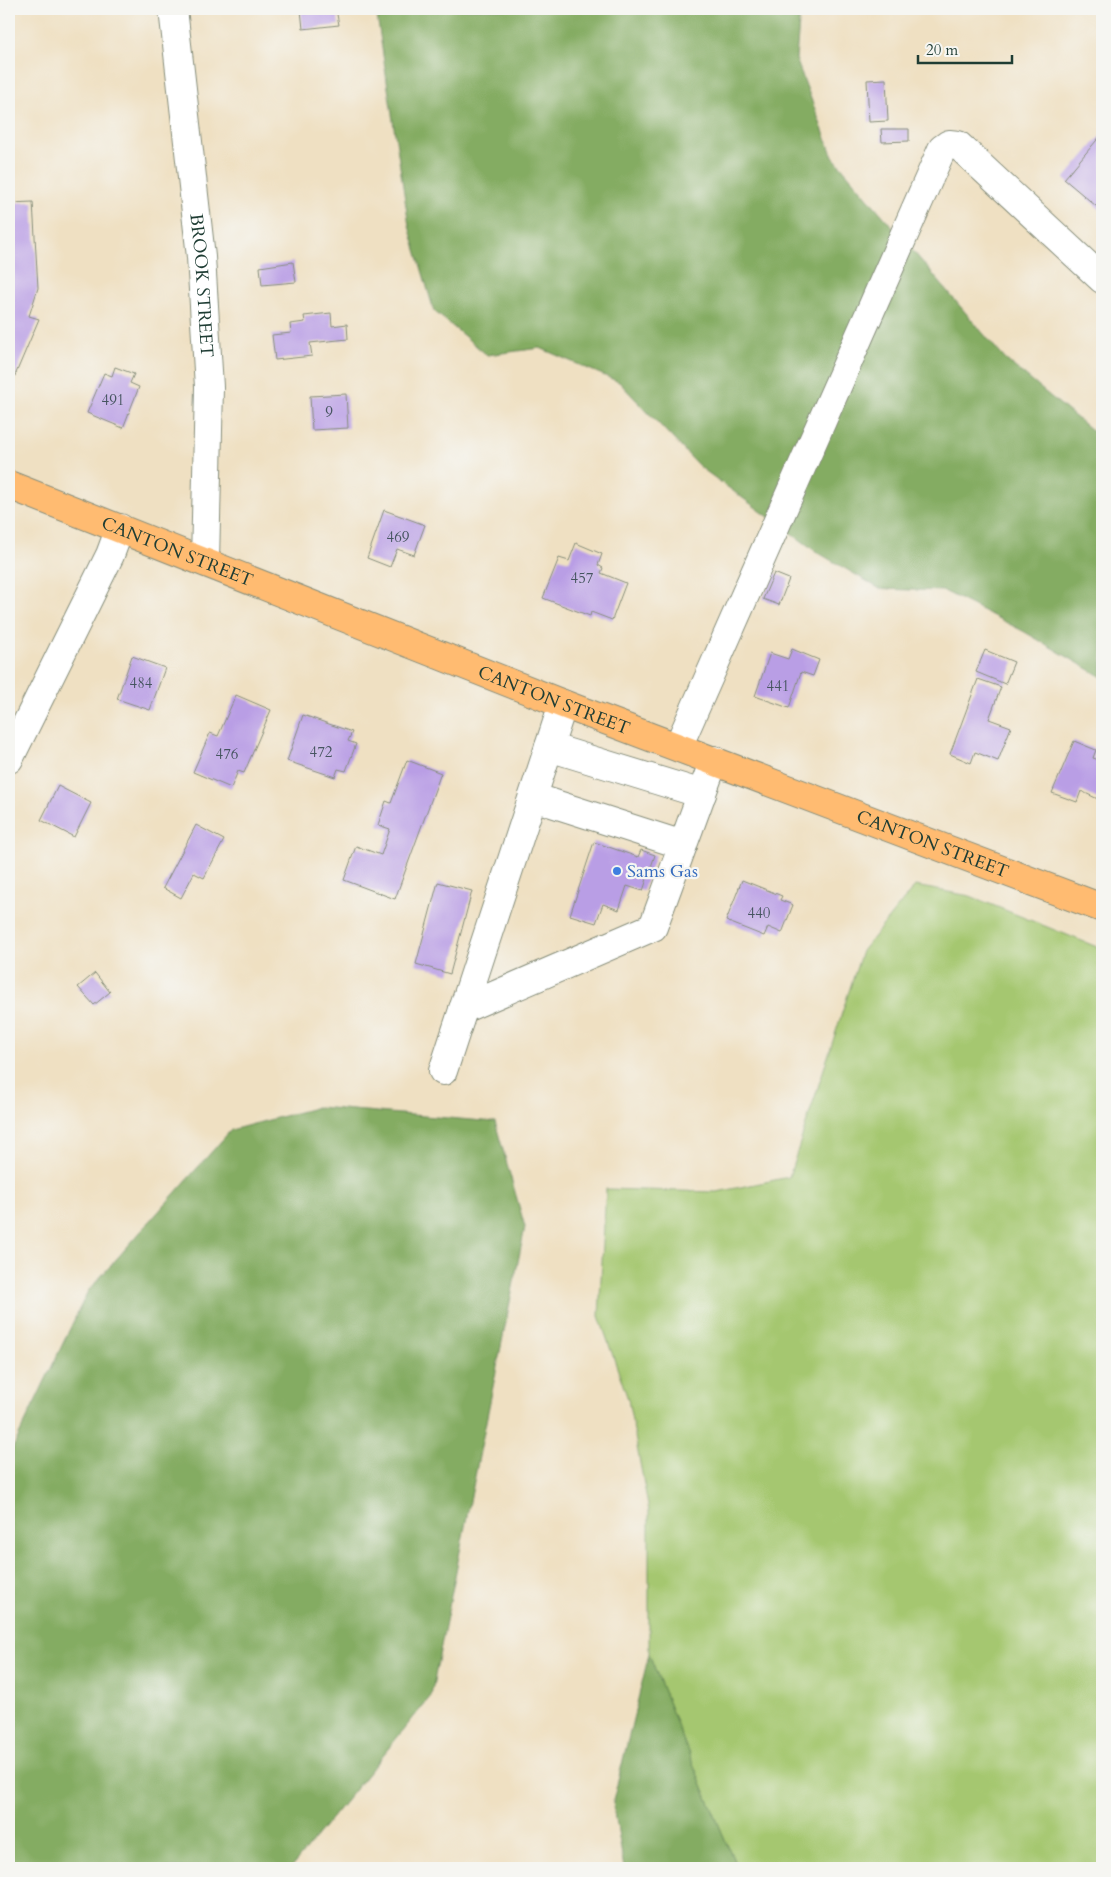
<svg xmlns="http://www.w3.org/2000/svg" width="1111" height="1877" font-family="Cardo,serif">
  <style>
    .green { fill: #a5c76f; stroke: #628252 }
    .forest { fill: #84ac62; stroke: #52744b }
    .building { fill: #b99ee5 }
    .lines { fill: none; stroke-linecap: round; stroke-linejoin: round }
    .minor-casing { stroke: #878e7b; stroke-width: 30 }
    .major-casing { stroke: #878e7b; stroke-width: 30 }
    .minor { stroke: #fff; stroke-width: 28 }
    .major { stroke: #ffbb71; stroke-width: 28 }
    .shop-dot { fill: #3f7fe0; stroke: #f6f6f2; stroke-width: 2 }
    .labels { text-anchor: middle; stroke-width: 4.5; stroke-linejoin: round; paint-order: stroke }
    .number-label { font-size: 15px; fill: #465560 }
    .street-label { font-size: 18px; fill: #1f3d34; stroke: #f6f6f2 }
    .shop-label { font-size: 18px; fill: #366cbe; stroke: #f6f6f2; text-anchor: start }
  </style>
  <rect width="100%" height="100%" fill="#f6f6f2"/>
  <filter id="ink" filterUnits="userSpaceOnUse"><feTurbulence type="fractalNoise" baseFrequency=".02" numOctaves="2"/><feDisplacementMap in="SourceGraphic" scale="10" xChannelSelector="R" yChannelSelector="G"/><feConvolveMatrix kernelMatrix="1 2 1 2 8 2 1 2 1" color-interpolation-filters="sRGB"/></filter>
  <filter id="wash" filterUnits="userSpaceOnUse"><feTurbulence type="fractalNoise" baseFrequency=".0096" numOctaves="4" result="noise"/><feDisplacementMap in="SourceGraphic" scale="20" xChannelSelector="R" yChannelSelector="G"/><feGaussianBlur stdDeviation="1.12" result="paint"/><feColorMatrix in="noise" values="0 0 0 0 0 0 0 0 0 0 0 0 0 0 0 0 0 1.4 0 .05"/><feComposite in="paint" operator="in"/></filter>
  <g filter="url(#wash)">
    <rect width="100%" height="100%" fill="#efe0c2"/>
    <path class="green" d="M915,886L970,896L1102,949V1868H737L686,1747L649,1654V1511L628,1399L599,1316L606,1189L717,1192L789,1177L862,951Z"/>
    <path class="forest" d="M376,9H800L796,59L833,157L1005,359L1102,439V677L1023,631L944,591L880,589L817,552L700,467L619,382L540,348L487,355L434,311L409,226Z
      M318,1107L495,1122L525,1227L431,1696L291,1868H9V1456L88,1291L231,1130Z
      M649,1654L686,1747L737,1868H624L613,1801Z"/>
    <g id="blocks">
      <path class="building" d="M291,9H336L339,25L303,29L301,10L291,12Z
        M886,79L888,121L869,122L867,80Z
        M881,129H909V141L882,142Z
        M1102,134V211L1064,179Z
        M33,202L38,288L29,316L39,319L11,385L9,384V203Z
        M293,262L296,282L262,285L260,267Z
        M331,313L332,326L347,324L348,339L310,343L312,356L275,360L272,335L291,333L290,324L305,322L304,316Z
        M115,367L134,374L130,383L139,387L123,428L87,413L104,373L112,376Z
        M346,394L348,428L312,430L310,396Z
        M384,510L425,525L414,555L397,549L390,567L367,558Z
        M576,543L602,554L598,565L603,568L601,573L626,583L612,620L591,612L590,616L543,598L559,558L569,561Z
        M774,573L789,579L779,605L763,599Z
        M792,649L819,660L813,676L801,672L789,708L755,696L770,653L788,659Z
        M985,650L1014,662L1005,684L976,672Z
        M132,656L165,668L150,710L117,699Z
        M978,679L1001,687L989,719L1011,727L998,761L975,752L971,763L950,754Z
        M236,695L271,710L244,773L238,771L231,788L193,772L210,733L218,736Z
        M303,715L352,732L348,741L356,744L346,771L338,769L335,777L287,761Z
        M1074,741L1096,750L1093,758L1102,761V801L1081,791L1077,802L1052,793Z
        M407,760L441,773L395,899L344,880L356,846L381,855L390,829L378,825L386,801L391,803Z
        M58,786L91,803L74,837L41,820Z
        M196,825L224,840L204,878L194,873L181,898L163,888Z
        M594,842L638,857L641,850L655,855L643,891L627,886L619,910L603,904L596,923L570,915Z
        M742,880L782,896L780,900L793,905L782,933L768,927L764,936L726,921Z
        M438,882L472,891L450,974L416,964Z
        M95,973L110,992L94,1005L78,987Z"/>
    </g>
  </g>
  <g filter="url(#ink)">
    <use href="#blocks" fill-opacity="0" stroke="#878e7b" stroke-width="1"/>
    <g class="lines">
      <defs>
        <g id="minor">
          <path id="s1" d="M173,9L201,257L209,387L205,562"/>
          <path d="M549,747L702,794"/>
          <path d="M678,747L942,149L949,144L958,145L1102,279"/>
          <path d="M9,759L110,555L120,528"/>
          <path d="M533,797L683,845"/>
          <path d="M463,1009L653,927L714,760"/>
          <path d="M443,1071L563,704"/>
        </g>
        <g id="major">
          <path id="s2" d="M9,485L563,704L1102,908"/>
        </g>
      </defs>
      <use href="#minor" class="minor-casing"/>
      <use href="#major" class="major-casing"/>
      <use href="#minor" class="minor"/>
      <use href="#major" class="major"/>
    </g>
  </g>
  <circle class="shop-dot" cx="617" cy="871" r="5"/>
  <g class="labels">
    <g class="number-label">
      <text x="113" y="405">491</text>
      <text x="329" y="417">9</text>
      <text x="398" y="542">469</text>
      <text x="582" y="583">457</text>
      <text x="141" y="688">484</text>
      <text x="778" y="691">441</text>
      <text x="321" y="757">472</text>
      <text x="227" y="759">476</text>
      <text x="759" y="918">440</text>
    </g>
    <g class="street-label">
      <text dy="6" stroke="none"><textPath href="#s1" startOffset="278">BROOK STREET</textPath></text>
      <text dy="6" stroke="none"><textPath href="#s2" startOffset="181">CANTON STREET</textPath></text>
      <text dy="6" stroke="none"><textPath href="#s2" startOffset="586">CANTON STREET</textPath></text>
      <text dy="6" stroke="none"><textPath href="#s2" startOffset="991">CANTON STREET</textPath></text>
    </g>
    <g class="shop-label">
      <text x="627" y="877">Sams Gas</text>
    </g>
  </g>
  <rect width="1111" height="1877" fill="none" stroke="#f6f6f2" stroke-width="30"/>
  <path d="M918 55v8h94v-8" fill="none" stroke="#1f3d34" stroke-width="2.5"/>
  <text x="926" y="55" font-size="15" fill="#1f3d34" stroke="#f6f6f2" stroke-width="4" paint-order="stroke">20 m</text>
</svg>
